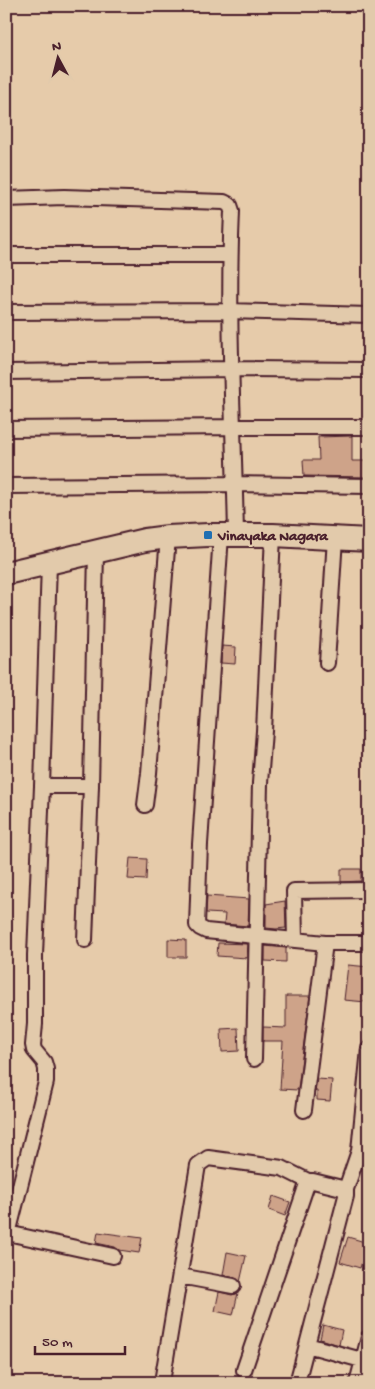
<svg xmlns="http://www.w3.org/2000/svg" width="375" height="1389" font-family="'Gochi Hand',sans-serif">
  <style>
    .building { fill: #cea389; stroke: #4a1f2b }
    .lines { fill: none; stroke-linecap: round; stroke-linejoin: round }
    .street-casing { stroke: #4a1f2b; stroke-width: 18 }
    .primary-casing { stroke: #4a1f2b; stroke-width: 26 }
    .street { stroke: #e2caab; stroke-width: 14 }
    .primary { stroke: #e2caab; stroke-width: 22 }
    .poi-dot { fill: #1f6fb2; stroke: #e2caab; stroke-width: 2 }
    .labels { text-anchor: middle; stroke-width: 4.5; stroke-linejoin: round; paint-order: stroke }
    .poi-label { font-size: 15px; font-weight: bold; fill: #4a1f2b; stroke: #e2caab; text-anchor: start }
  </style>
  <rect width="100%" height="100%" fill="#e6cbaa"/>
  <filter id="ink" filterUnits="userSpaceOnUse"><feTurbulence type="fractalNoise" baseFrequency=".02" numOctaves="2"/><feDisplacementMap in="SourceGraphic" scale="10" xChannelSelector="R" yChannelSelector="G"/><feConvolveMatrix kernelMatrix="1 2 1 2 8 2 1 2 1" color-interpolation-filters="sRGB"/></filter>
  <g filter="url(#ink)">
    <path class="building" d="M352,436V461H368V477L304,476L303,460H319L318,437Z
      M222,646L236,647L235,664L221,663Z
      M130,858L147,859L146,880L128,879Z
      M341,869H361V881L341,882Z
      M207,896L249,899L248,926L224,924L225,914L206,913Z
      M285,901L286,928L276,929L266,928V904Z
      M168,939L186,940V957H168Z
      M218,943L248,944L247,958L217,956Z
      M265,946L286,948V962L265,961Z
      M348,965L369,967L366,1002L344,1000Z
      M286,996H310L298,1090L280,1089L283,1041H263V1027L286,1028Z
      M238,1028L239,1051L222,1052L221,1029Z
      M317,1079L332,1080L330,1101L317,1100V1091H315Z
      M273,1196L290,1202L285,1216L269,1210Z
      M98,1232L142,1238L139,1253L119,1250L115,1247L96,1243Z
      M348,1237L368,1243L360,1268L340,1262Z
      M227,1252L246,1256L240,1282L235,1278L223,1275Z
      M219,1292L232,1295L238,1293L233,1315L215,1311Z
      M323,1325L342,1330L339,1345L320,1339Z"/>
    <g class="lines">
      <defs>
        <path id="street" d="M6,199L64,197L224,202L230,205L232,211C227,319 234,427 236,535
          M6,255H230
          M6,312L230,311L369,315
          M6,372L231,369L369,370
          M6,429L234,427H369
          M6,486L235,484L369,486
          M221,535L200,844L197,925L200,928L206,931L325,943H369
          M49,563L42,786L35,955V1024L33,1045L34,1050L44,1062L46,1069V1082L9,1230L10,1232L12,1234L113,1256
          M327,663L335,538
          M42,786H91
          M145,805L149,773L168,537
          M85,940L91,786L96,552
          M295,940L294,891L369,890
          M254,1059L260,783L264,731L273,535
          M304,1110L325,943
          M180,1276L233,1286
          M307,1345L369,1362
          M244,1370L308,1181H313L346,1189L359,1151L369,1049
          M162,1382L198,1165L208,1158L282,1168L308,1181
          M297,1383L346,1196V1189
          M357,1383L369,1337"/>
        <path id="primary" d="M6,573L145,540L168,537L208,535H273L369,540"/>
      </defs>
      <use href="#street" class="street-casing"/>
      <use href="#primary" class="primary-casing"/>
      <use href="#street" class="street"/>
      <use href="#primary" class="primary"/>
    </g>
  </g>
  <rect class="poi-dot" x="203" y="530" width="10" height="10" rx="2.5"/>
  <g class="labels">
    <g class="poi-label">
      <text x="218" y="540">Vinayaka Nagara</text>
    </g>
  </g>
  <rect width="375" height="1389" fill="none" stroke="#e2caab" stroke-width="25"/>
  <rect x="12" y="12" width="350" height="1364" fill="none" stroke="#4a1f2b" stroke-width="2" filter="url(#ink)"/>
  <g transform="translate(58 58) rotate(353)" stroke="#e2caab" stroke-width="4" paint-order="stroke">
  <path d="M0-4L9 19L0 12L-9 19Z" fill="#4a1f2b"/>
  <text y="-8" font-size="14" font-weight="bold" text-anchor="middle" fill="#4a1f2b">N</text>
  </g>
  <path d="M35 1346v8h90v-8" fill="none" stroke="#4a1f2b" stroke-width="2.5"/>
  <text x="42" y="1346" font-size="15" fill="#4a1f2b" stroke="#e2caab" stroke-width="4" paint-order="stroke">50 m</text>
</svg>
